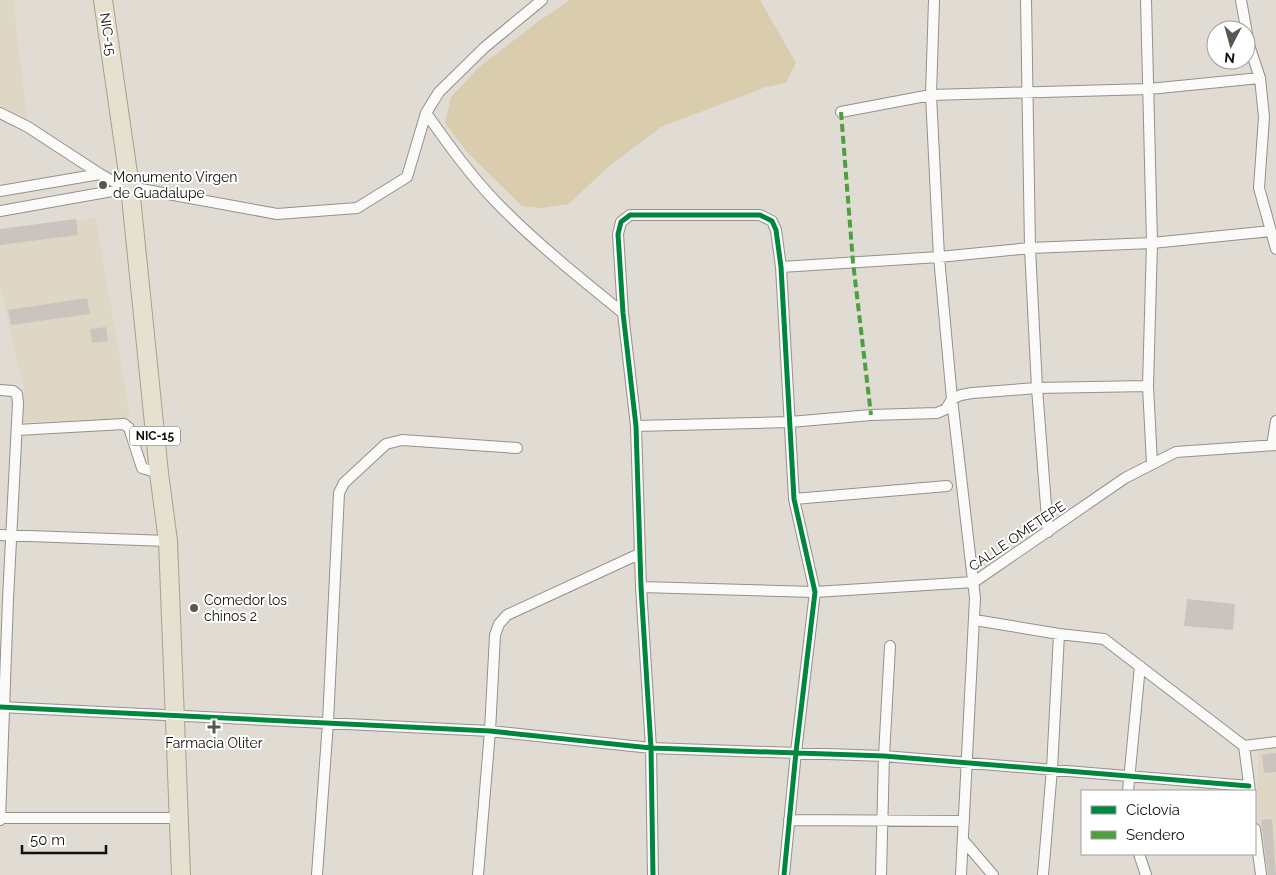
<svg xmlns="http://www.w3.org/2000/svg" width="1276" height="875" font-family="Raleway,sans-serif">
  <style>
    .built { fill: #ded7c5 }
    .green { fill: #dacdae }
    .building { fill: #c9c5be }
    .lines { fill: none; stroke-linecap: round; stroke-linejoin: round }
    .minor-casing { stroke: #94918a; stroke-width: 12 }
    .trunk-casing { stroke: #a9a188; stroke-width: 20 }
    .minor { stroke: #fafaf8; stroke-width: 10 }
    .trunk { stroke: #e6e0d0; stroke-width: 18 }
    .quiet { stroke: #4ea03e; stroke-width: 4; stroke-dasharray: 8 4; stroke-linecap: butt }
    .cycleway-casing { stroke: #fff; stroke-width: 8 }
    .cycleway { stroke: #00873e; stroke-width: 5 }
    .poi-dot { fill: #5a5750; stroke: #fff; stroke-width: 2 }
    .labels { text-anchor: middle; stroke-width: 4; stroke-linejoin: round; paint-order: stroke }
    .shield { fill: #fff; stroke: #595854; stroke-width: 1 }
    .shield-label { font-size: 12px; font-weight: bold; fill: #12100a }
    .street-label { font-size: 14px; fill: #12100a; stroke: #fff }
    .poi-label { font-size: 14px; fill: #12100a; stroke: #fff; text-anchor: start }
  </style>
  <rect width="100%" height="100%" fill="#e0dcd3"/>
  <path class="built" d="M0,0H13L28,127L0,115Z
    M96,218L130,418L22,422L24,391L0,285V231Z
    M1276,749V875H1265L1258,818V751Z"/>
  <path class="green" d="M570,0H760L796,63L786,83L766,87L661,127L609,166L569,204L541,208L522,206L467,152L445,123L451,97L479,67L539,21Z"/>
  <path class="building" d="M76,219L78,235L0,245V229Z
    M87,298L90,314L11,325L8,310Z
    M106,327L108,341L92,343L90,329Z
    M1187,599L1235,604L1233,630L1184,626Z
    M1276,753V772L1264,773L1262,755Z
    M1272,819L1276,875H1268L1261,820Z"/>
  <g class="lines">
    <defs>
      <path id="minor" d="M934,0L931,95L939,257L952,399L975,598L961,875
        M1026,0L1030,248L1037,388L1048,532
        M1146,0L1152,243L1148,386L1152,464
        M1241,0L1249,45L1260,78L1264,117L1259,188L1276,249
        M841,112L931,95L1149,89L1260,78
        M0,113L28,127L100,174L116,183L130,187L277,214L357,208L407,177L426,113L439,92L485,47L542,0
        M426,113C448,144 470,175 497,203C536,243 580,278 623,313
        M0,191L100,174
        M0,211L129,188
        M781,267L939,257L1030,248L1152,243L1271,231
        M0,390L13,391L17,394L18,403L8,599L0,820
        M636,426L790,422L871,415L937,413L946,409L952,399L961,395L972,393L1037,388L1148,386
        M17,430L124,424L129,428L142,468L159,473
        M1272,445L1276,421
        M794,499L947,486
        M0,535L168,541
        M641,587L815,592L974,582L1125,478L1176,452L1276,445
        M975,620L1059,634L1104,639L1244,746
        M0,707L490,731L651,748L884,756L1249,786
        M1128,791L1140,666
        M1250,791L1244,746L1276,742
        M0,818H179
        M789,820L964,821
        M1255,829L1261,875
        M963,840L993,875
        M1139,854L1146,875
        M317,875L328,722L339,493L344,483L386,444L402,440L517,448
        M478,875L490,731L495,635L499,624L507,615L639,554
        M653,875L651,748L641,587L636,426L623,313L618,234L621,222L630,215H760L772,221L776,230L781,267L794,499L815,592L796,752L784,875
        M881,875L884,756L890,646
        M1043,875L1052,769L1059,634"/>
      <path id="trunk" d="M103,0L130,187L159,473L168,541L181,875"/>
    </defs>
    <use href="#minor" class="minor-casing"/>
    <use href="#trunk" class="trunk-casing"/>
    <use href="#minor" class="minor"/>
    <use href="#trunk" class="trunk"/>
    <path class="quiet" d="M841,112L853,262L871,415"/>
    <defs>
      <path id="cycleway" d="M0,707L490,731L651,748L884,756L1249,786
        M653,875L651,748L641,587L636,426L623,313L618,234L621,222L630,215H760L772,221L776,230L781,267L794,499L815,592L796,752L784,875"/>
    </defs>
    <use href="#cycleway" class="cycleway-casing"/>
    <use href="#cycleway" class="cycleway"/>
  </g>
  <g class="poi-dot">
    <circle cx="103" cy="185" r="5"/>
    <circle cx="194" cy="608" r="5"/>
    <path d="M211.5 719.5h5v5h5v5h-5v5h-5v-5h-5v-5h5z"/>
  </g>
  <g class="labels">
    <rect class="shield" x="130" y="426.5" width="50" height="19" rx="4"/>
    <g class="shield-label">
      <text x="155" y="440">NIC-15</text>
    </g>
    <g class="street-label">
      <text transform="translate(108 34) rotate(81)" y="5">NIC-15</text>
      <text transform="translate(1017 536) rotate(-34)" y="5">CALLE OMETEPE</text>
    </g>
    <g class="poi-label">
      <text x="113" y="182">Monumento Virgen<tspan x="113" dy="16">de Guadalupe</tspan></text>
      <text x="204" y="605">Comedor los<tspan x="204" dy="16">chinos 2</tspan></text>
      <text x="214" y="748" text-anchor="middle">Farmacia Oliter</text>
    </g>
  </g>
  <rect x="1081" y="790" width="175" height="65" fill="#ffffff" stroke="#a09f9d"/>
  <rect x="1091" y="806" width="25" height="8" fill="#00873e" stroke="#a09f9d"/>
  <text x="1126" y="815" font-size="15" fill="#12100a">Ciclovía</text>
  <rect x="1091" y="831" width="25" height="8" fill="#4ea03e" stroke="#a09f9d"/>
  <text x="1126" y="840" font-size="15" fill="#12100a">Sendero</text>
  <g transform="translate(1231 45) rotate(186)"><circle r="24" fill="#ffffff" stroke="#a09f9d"/>
  <path d="M0-4L9 19L0 12L-9 19Z" fill="#5a5750"/>
  <text y="-8" font-size="14" font-weight="bold" text-anchor="middle" fill="#12100a">N</text>
  </g>
  <path d="M22 845v8h84v-8" fill="none" stroke="#12100a" stroke-width="2.5"/>
  <text x="30" y="845" font-size="15" fill="#12100a" stroke="#ffffff" stroke-width="4" paint-order="stroke">50 m</text>
</svg>
